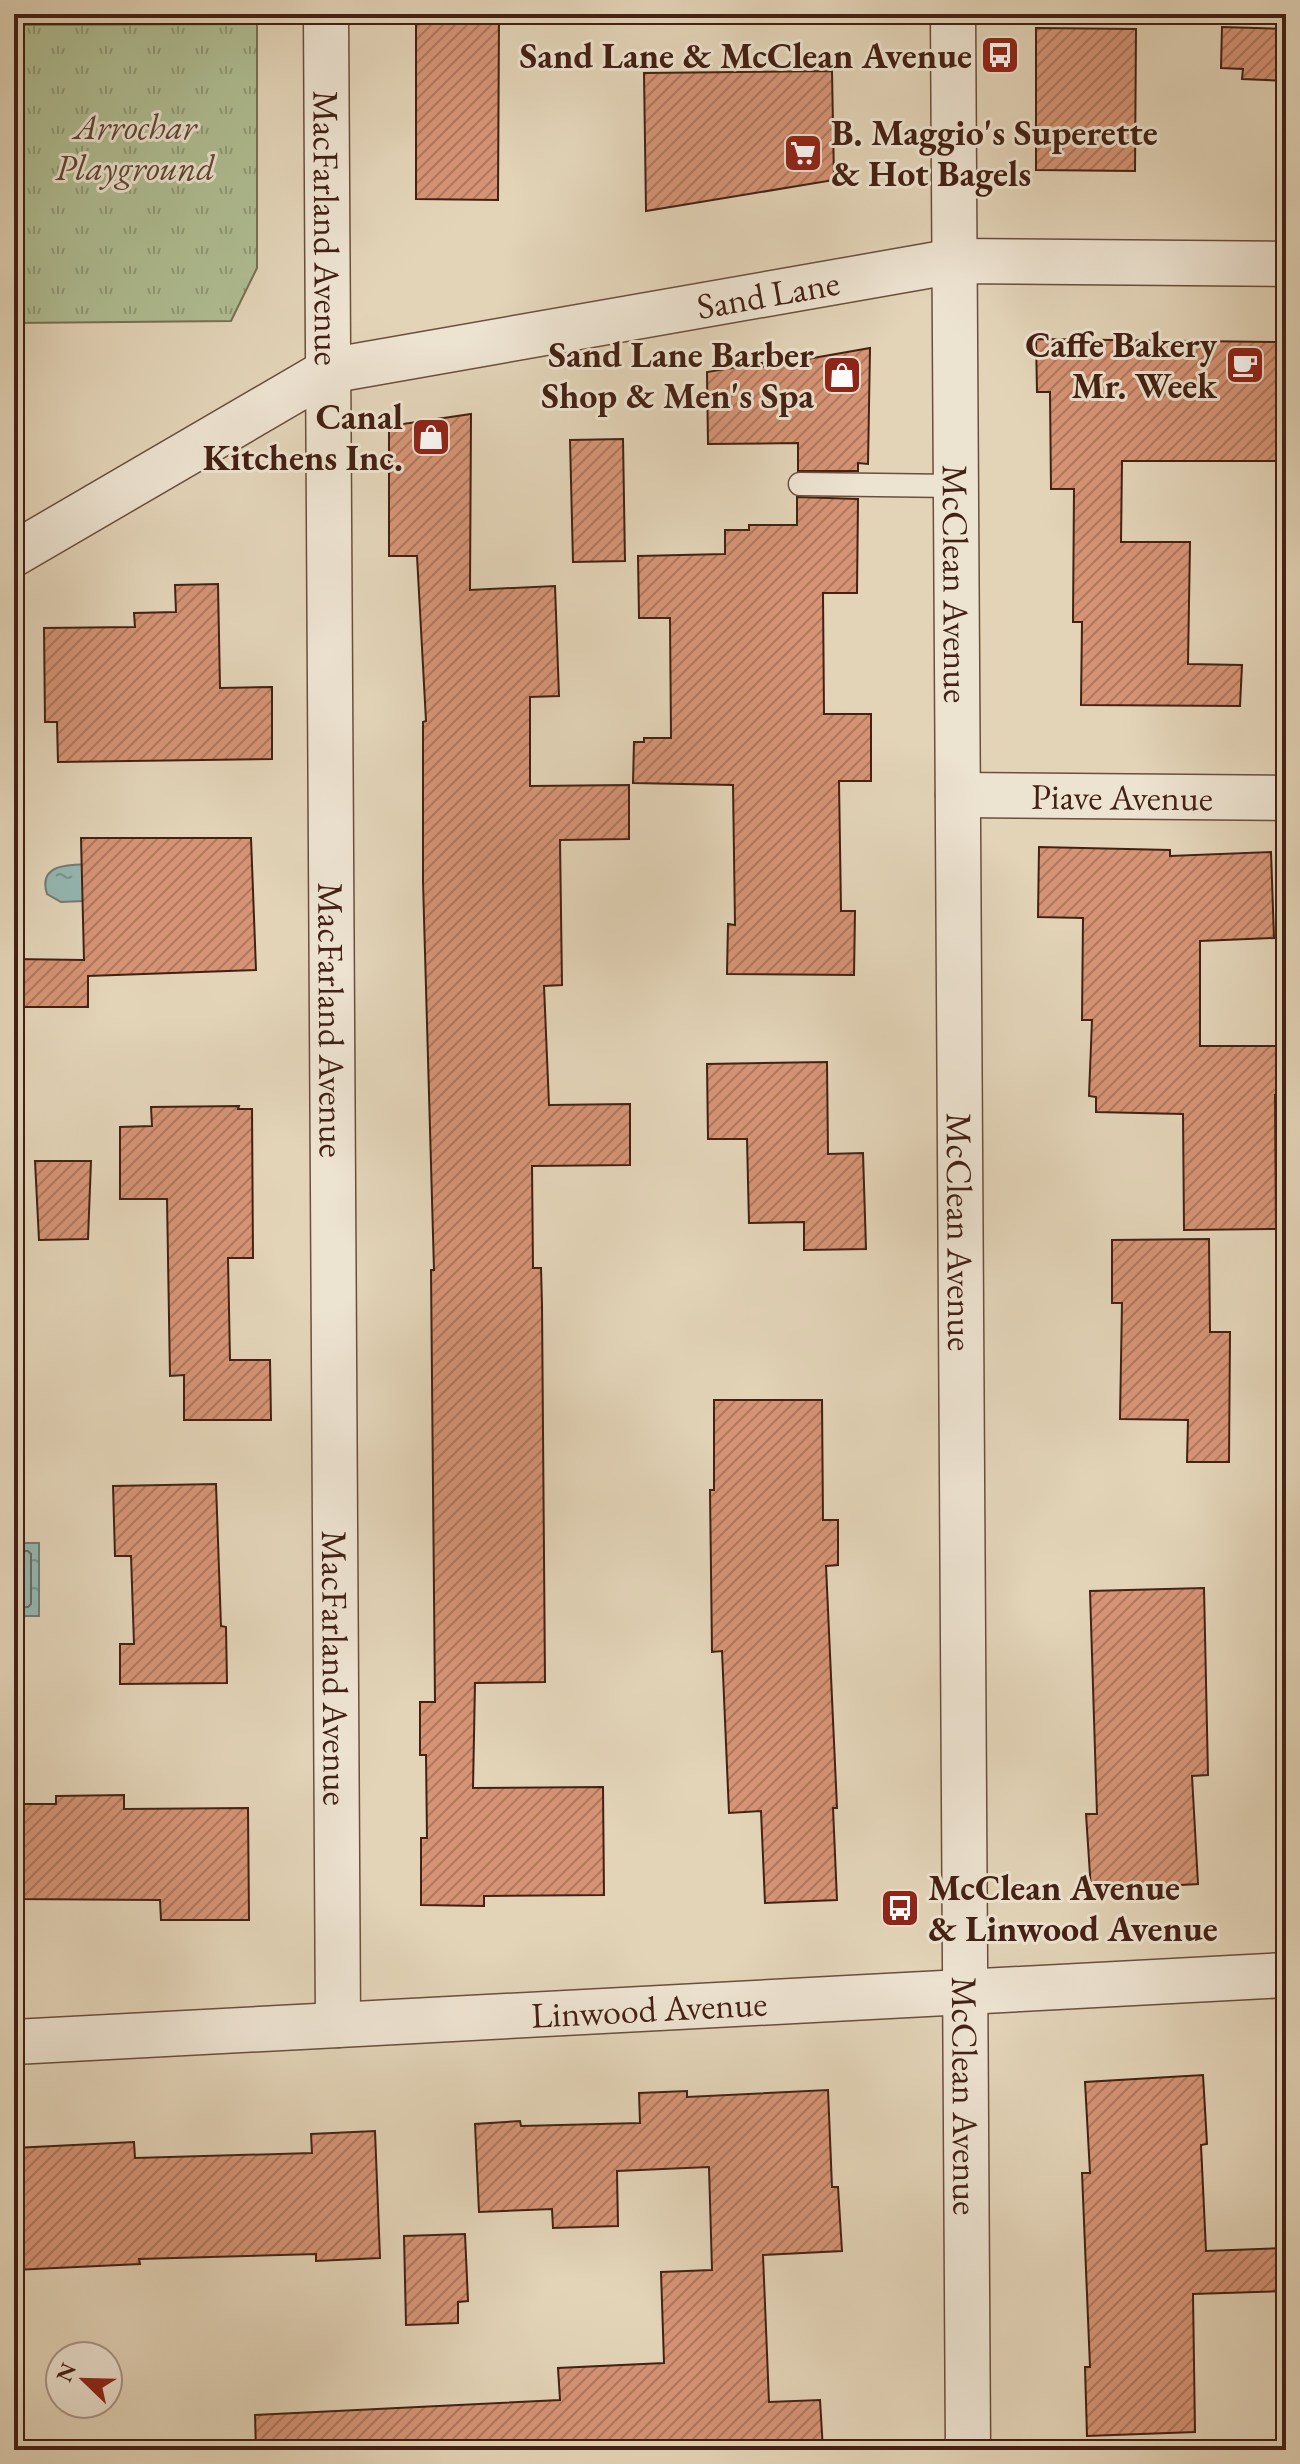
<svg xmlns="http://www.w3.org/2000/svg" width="1300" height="2464" font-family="'EB Garamond',serif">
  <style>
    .park { fill: url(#park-tufts); stroke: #797053; stroke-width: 2 }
    .water { fill: url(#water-ripples); stroke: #747c73; stroke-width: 2 }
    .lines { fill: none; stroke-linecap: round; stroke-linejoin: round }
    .shore { stroke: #6c6c63; stroke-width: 2 }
    .building { fill: url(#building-hatch); stroke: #432113; stroke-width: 2 }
    .service-casing { stroke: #6b4e3c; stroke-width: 25 }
    .minor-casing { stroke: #6b4e3c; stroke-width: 47 }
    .tertiary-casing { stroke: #6b4e3c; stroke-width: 47 }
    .service { stroke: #ede3d1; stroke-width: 22 }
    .minor { stroke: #ede3d1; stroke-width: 44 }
    .tertiary { stroke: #ede3d1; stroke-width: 44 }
    .labels { text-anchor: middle; stroke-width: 6; stroke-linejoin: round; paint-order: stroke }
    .poi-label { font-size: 36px; font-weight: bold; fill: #432113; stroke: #ede3d1; text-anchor: end }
    .park-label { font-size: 36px; font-style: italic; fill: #5e4833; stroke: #ede3d1 }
    .street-label { font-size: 36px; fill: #432113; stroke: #ede3d1 }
  </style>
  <defs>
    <pattern id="park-tufts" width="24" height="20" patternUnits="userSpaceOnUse" patternTransform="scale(2)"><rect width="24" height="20" fill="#afbe93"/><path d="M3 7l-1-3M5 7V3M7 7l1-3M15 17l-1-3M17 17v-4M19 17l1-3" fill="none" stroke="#909a77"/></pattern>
    <pattern id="water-ripples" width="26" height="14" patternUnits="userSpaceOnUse" patternTransform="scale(2)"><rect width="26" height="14" fill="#95b8b3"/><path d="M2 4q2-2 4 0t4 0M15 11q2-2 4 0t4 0" fill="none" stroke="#7b9590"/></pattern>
    <pattern id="building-hatch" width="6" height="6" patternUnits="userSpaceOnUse" patternTransform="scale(2)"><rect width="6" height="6" fill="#d69475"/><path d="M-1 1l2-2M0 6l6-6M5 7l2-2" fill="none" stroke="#af785f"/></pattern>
  </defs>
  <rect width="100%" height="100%" fill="#e3d4b8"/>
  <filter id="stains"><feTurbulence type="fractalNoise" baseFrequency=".0025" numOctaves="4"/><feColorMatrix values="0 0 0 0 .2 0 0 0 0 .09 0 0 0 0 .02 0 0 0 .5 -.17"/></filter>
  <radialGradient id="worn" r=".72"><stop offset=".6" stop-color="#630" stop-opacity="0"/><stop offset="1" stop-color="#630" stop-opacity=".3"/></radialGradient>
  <path class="park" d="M257,24V268L231,321L14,323V25Z"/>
  <path class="water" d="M102,864L107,900L61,902L47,894C36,859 80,865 102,864Z
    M14,1543H39V1616H14Z"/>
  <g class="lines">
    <path class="shore" d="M14,1551H28L31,1554V1604L28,1607L14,1608"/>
  </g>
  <path class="building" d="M416,14H499L498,200L416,199Z
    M1222,27L1286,29V81L1242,79L1243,69L1221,68Z
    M1036,28L1136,29L1135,171L1036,170Z
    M832,71L834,180L646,211L644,73Z
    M1036,339L1279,342V461H1122L1121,542H1190L1188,664L1242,665L1240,706L1081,705L1082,622H1073L1074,489H1051L1050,392H1037Z
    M870,348L868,464L858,463V471H798V443L708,444L707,372L762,363V367Z
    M471,414L470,590L555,586L559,696L530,697V786L629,785V839L560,840L562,985L544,986L549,1105L630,1104V1165L532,1166L533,1268H541L542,1305L545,1682L475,1683L473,1788L603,1787L604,1895L484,1896V1906L421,1905V1838H427L426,1755H420V1702H435L431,1270H434L423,882V722L426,721L417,556H389V426Z
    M623,439L625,561L573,562L570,440Z
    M797,497L858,499L857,593H823L824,714H871V781H839L841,911H855L854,975L727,974L728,924L735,925L733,785L633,783L634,742H644V738H671L670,618H639L638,556L725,554V530H749V525H797Z
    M218,584L220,688L272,687V759L58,762L57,722H45L44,628L135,627L134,613L176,612L175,585Z
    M81,838H251L256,970L88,976V1007H14V959L84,960Z
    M1039,847L1170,850V856L1271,852L1274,938L1200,941V1046H1279V1095H1275L1276,1229L1184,1230L1183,1114L1096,1112V1097L1089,1096L1092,1020H1082L1083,918L1038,917Z
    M827,1062L828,1154L863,1153L866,1249L804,1250V1222L749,1223L747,1139H708L707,1064Z
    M239,1106L238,1109H252L253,1258H228L230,1360H270L271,1420H184V1375L170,1376L167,1199H120V1127L152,1126L151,1107Z
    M35,1161H91L88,1239L39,1240Z
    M1209,1239L1210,1332H1230L1229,1462H1187L1188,1420L1120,1419L1122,1303H1112V1240Z
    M714,1400H822L823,1520H838V1565L826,1566L837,1808H833L837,1900L765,1903L761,1811L729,1813L722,1651L712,1652L710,1490H714Z
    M216,1484L221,1626L226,1627L227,1683L120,1684V1644H134L131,1556H115L113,1486Z
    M1204,1588L1208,1775L1192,1776L1198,1884L1091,1890L1086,1814H1097L1090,1591Z
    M124,1795V1809L248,1808L249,1920H161L160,1900L14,1899V1804H56V1796Z
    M1203,2075L1207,2144L1201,2145L1206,2251L1286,2248V2291L1193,2294L1195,2432L1087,2436L1085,2367H1090L1082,2173H1090L1085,2082Z
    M828,2090L832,2187H838L842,2251L763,2255L769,2402L820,2400L823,2450H256L255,2415L560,2400L558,2368L664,2363L661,2272L712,2270L709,2167L617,2171L618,2226L553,2228L552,2209L479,2212L475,2124L520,2121L521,2126L640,2123L639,2093L687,2091V2097Z
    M375,2131L380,2258L316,2261V2254L139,2259L140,2264L14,2270V2148L134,2142L135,2158L312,2153L311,2134Z
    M465,2234L468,2301L458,2302V2323L406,2325L404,2236Z"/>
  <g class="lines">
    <defs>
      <path id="service" d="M800,484L955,486"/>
      <g id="minor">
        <path id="s1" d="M326,14L338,2025"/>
        <path id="s2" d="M953,14L968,2450"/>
        <path id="s3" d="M958,795L1286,798"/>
        <path id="s4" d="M14,2042L1286,1975"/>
      </g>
      <g id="tertiary">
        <path id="s5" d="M14,554L328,371L955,261L1286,264"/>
      </g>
    </defs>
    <use href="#service" class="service-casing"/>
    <use href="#minor" class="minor-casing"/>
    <use href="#tertiary" class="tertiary-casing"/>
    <use href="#service" class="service"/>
    <use href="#minor" class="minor"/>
    <use href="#tertiary" class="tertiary"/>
  </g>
  <defs>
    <symbol id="bus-square" viewBox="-11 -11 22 22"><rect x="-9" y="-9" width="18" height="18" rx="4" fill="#8f2418" stroke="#ede3d1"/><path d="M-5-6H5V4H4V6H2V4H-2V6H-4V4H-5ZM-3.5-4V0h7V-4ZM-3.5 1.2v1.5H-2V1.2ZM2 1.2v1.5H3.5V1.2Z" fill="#fff"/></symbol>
    <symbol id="supermarket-square" viewBox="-11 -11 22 22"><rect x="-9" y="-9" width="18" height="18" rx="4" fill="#8f2418" stroke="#ede3d1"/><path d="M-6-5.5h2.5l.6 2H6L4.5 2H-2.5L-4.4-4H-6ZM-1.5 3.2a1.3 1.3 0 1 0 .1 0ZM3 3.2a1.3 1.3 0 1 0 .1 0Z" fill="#fff"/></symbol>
    <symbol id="cafe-square" viewBox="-11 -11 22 22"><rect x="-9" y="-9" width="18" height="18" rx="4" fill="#8f2418" stroke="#ede3d1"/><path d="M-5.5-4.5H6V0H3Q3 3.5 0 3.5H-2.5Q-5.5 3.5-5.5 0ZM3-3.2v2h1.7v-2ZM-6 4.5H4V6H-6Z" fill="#fff"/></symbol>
    <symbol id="shop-square" viewBox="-11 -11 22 22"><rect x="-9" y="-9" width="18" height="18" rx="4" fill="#8f2418" stroke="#ede3d1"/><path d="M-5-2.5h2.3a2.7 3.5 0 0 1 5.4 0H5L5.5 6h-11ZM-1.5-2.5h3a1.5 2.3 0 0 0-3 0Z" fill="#fff"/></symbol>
  </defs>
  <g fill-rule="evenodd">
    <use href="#bus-square" x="978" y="33" width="44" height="44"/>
    <use href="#supermarket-square" x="781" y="131" width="44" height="44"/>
    <use href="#cafe-square" x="1223" y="343" width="44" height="44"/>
    <use href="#shop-square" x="820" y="353" width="44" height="44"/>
    <use href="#shop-square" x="409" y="415" width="44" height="44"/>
    <use href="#bus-square" x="878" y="1886" width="44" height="44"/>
  </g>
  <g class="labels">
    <g class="poi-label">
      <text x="972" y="68">Sand Lane &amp; McClean Avenue</text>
      <text x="831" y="145" text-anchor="start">B. Maggio's Superette<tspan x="831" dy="41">&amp; Hot Bagels</tspan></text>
      <text x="1217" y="357">Caffe Bakery<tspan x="1217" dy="41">Mr. Week</tspan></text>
      <text x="814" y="367">Sand Lane Barber<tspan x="814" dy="41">Shop &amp; Men's Spa</tspan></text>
      <text x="403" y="429">Canal<tspan x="403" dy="41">Kitchens Inc.</tspan></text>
      <text x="928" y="1900" text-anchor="start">McClean Avenue<tspan x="928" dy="41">&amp; Linwood Avenue</tspan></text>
    </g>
    <g class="park-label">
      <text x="135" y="139">Arrochar<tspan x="135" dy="41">Playground</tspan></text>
    </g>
    <g class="street-label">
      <text dy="13" stroke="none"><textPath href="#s1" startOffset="214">MacFarland Avenue</textPath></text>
      <text dy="13" stroke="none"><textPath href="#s5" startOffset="810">Sand Lane</textPath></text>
      <text dy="13" stroke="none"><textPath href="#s2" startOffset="570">McClean Avenue</textPath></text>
      <text dy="13" stroke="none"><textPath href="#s3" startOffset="164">Piave Avenue</textPath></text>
      <text dy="13" stroke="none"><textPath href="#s1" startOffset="1006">MacFarland Avenue</textPath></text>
      <text dy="13" stroke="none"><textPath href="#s2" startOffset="1218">McClean Avenue</textPath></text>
      <text dy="13" stroke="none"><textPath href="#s1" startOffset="1654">MacFarland Avenue</textPath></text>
      <text dy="13" stroke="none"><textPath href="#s4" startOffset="636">Linwood Avenue</textPath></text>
      <text dy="13" stroke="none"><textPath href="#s2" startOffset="2082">McClean Avenue</textPath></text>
    </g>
  </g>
  <rect width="1300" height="2464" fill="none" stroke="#e3d4b8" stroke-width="48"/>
  <rect x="16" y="16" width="1268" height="2432" fill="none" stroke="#432113" stroke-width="4"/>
  <rect x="24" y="24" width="1252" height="2416" fill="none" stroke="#432113" stroke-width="2"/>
  <g transform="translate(84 2380) rotate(293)"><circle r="38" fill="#ede3d1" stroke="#a99585" stroke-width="2"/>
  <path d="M0-6L14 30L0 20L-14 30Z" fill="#8f2418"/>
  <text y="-12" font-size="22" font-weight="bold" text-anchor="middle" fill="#432113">N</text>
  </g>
  <rect width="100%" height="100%" filter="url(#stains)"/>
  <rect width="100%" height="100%" fill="url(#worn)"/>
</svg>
